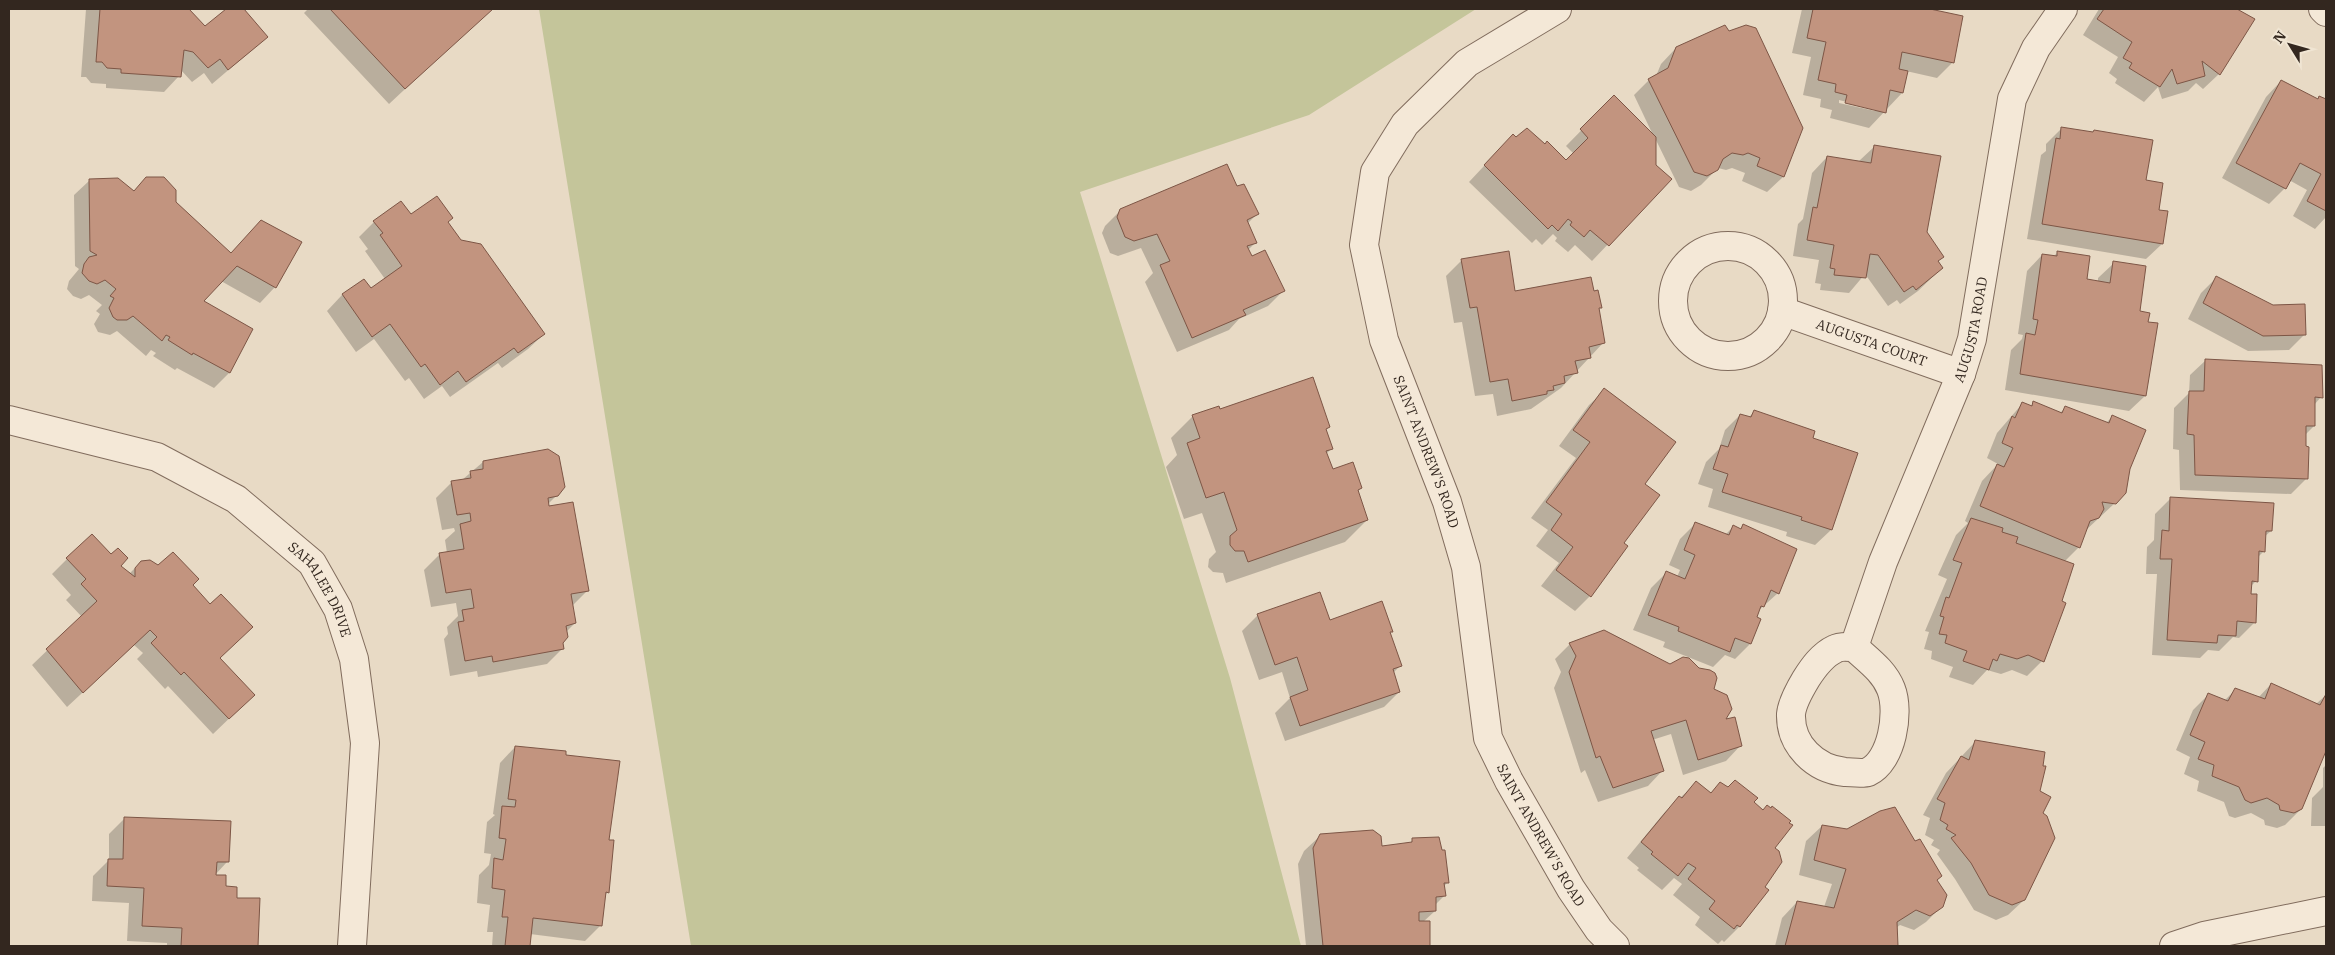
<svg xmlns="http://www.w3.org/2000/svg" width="2335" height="955" font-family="'IBM Plex Serif',serif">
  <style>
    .green { fill: #c4c59a }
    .shadow { fill: #0003; fill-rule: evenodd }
    .building { fill: #c2947f; stroke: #7d5646 }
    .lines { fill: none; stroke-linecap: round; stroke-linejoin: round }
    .minor-casing { stroke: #816c5d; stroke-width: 30 }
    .minor { stroke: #f4e8d7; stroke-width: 28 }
    .labels { text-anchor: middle; stroke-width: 4.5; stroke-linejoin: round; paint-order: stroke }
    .street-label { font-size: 14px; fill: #33271f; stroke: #f0e5d3 }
  </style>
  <rect width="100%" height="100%" fill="#e8dac5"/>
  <path class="green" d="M539,9H1476L1309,115L1080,192L1230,678L1301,946H691Z"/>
  <path class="shadow" d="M86,9H187L205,28L228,9H243L267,37L212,84L204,73L192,82L180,69L179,76L164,92L106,88V84L91,83L86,77H81Z
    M308,9H491L389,104L304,13Z
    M1802,9H1925L1962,17L1953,62L1937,78L1906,71L1902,93L1869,128L1830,118L1832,110L1820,107L1821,99L1803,95L1811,57L1792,53ZM1839,100L1875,109V111L1839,103Z
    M2099,9H2235L2253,20L2219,74L2203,89L2196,83L2188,91L2162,99L2158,87L2144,102L2115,83L2117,79L2109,73L2118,57L2083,35Z
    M1676,48L1802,128L1783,177L1767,192L1742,181L1745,173L1732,168L1726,170L1718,168L1701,185L1691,191L1679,187L1655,138L1654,165L1670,179L1592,261L1575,245L1568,252L1555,241L1557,238L1553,234L1542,245L1536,239L1532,243L1469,182L1498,151L1566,162L1574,154L1566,146L1614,97L1653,135L1634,95L1649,80L1656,76L1661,64Z
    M2281,81L2317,100L2320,97L2326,101V217L2315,229L2293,216L2307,190L2289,180L2285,188L2269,204L2222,178L2266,97Z
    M2062,128L2092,133L2145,181L2157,211L2162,244L2146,259L2027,239L2041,155L2046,151V144Z
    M1875,146L1925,232L1942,268L1918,291L1900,304L1897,300L1888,306L1865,274L1849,293L1820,290L1821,284L1815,283L1819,260L1793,256L1798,224L1803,219L1812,173L1827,157L1859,161Z
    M147,178L230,255L275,287L260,303L221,281L202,302L251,329L229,373L214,388L177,368L175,370L153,356L156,353L151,350L146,356L117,331L110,335L98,332L94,324L100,314L96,311L102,305L89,295L81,299L73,296L67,289L69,281L79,269L75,266L74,195L90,180L133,192Z
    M1236,188L1257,214L1247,224L1255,243L1248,250L1252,258L1283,291L1268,306L1239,319L1229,330L1177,352L1145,282L1153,273L1141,248L1118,256L1110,253L1102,233L1105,226L1121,210Z
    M411,216L447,223L460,241L544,334L528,349L502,368L498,363L450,397L442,386L424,399L409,378L405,381L374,339L356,352L327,311L342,295L363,281L370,290L385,279L365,251L368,249L359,237L374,222Z
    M2058,252L2085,280L2098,282V278L2114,263L2138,313L2147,323L2156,324L2145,396L2129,411L2005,390L2011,350L2022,339L2023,335L2018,334L2027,271L2042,255L2053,257Z
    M1462,260L1514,292L1593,293L1600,307L1598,310L1603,343L1561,388L1531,409L1497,416L1493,394L1475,396L1462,322L1454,323L1446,276Z
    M2216,278L2305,334L2289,350L2248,351L2188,319L2201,293Z
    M2206,360L2321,397L2314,405V426L2305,435L2307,478L2291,494L2180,490L2179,450L2173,449L2174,408L2189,393L2190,375Z
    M1605,390L1643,484L1622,543L1590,596L1575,611L1541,586L1559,563L1536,546L1548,530L1531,518L1576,458L1559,446L1589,405Z
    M2034,403L2060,413L2065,408L2106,423L2113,416L2115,503L2085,531L2079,547L2064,562L2042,661L2027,676L2012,670L2001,674L1987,670L1973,685L1949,677L1953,667L1931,659L1932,651L1924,649L1929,632L1925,631L1947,579L1938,575L1956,535L1968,523L1965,521L1982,481L1998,464L1987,458L1997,433L2022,404L2030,407Z
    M1220,411L1329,427L1325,430L1332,448L1326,454L1332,470L1361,488L1357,492L1367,520L1345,542L1226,583L1223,573L1213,572L1208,567L1209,559L1216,552L1202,513L1184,519L1166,467L1177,455L1171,438L1193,416Z
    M1754,412L1812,439L1856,454L1831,530L1815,545L1786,536L1787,532L1708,507L1713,489L1698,484L1706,462L1719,449L1725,430L1740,415L1748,418Z
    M483,462L557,495L547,505L587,591L572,606L575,623L566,632L561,642L563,648L547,664L478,677L477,671L450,676L444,639L448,634L447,627L458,616L456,603L431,607L424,570L440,554L447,553L445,540L455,531L454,528L442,530L436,498L452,482L462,480Z
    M2171,498L2271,531L2264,537V551L2258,557L2256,581L2250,587L2255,622L2239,638L2233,637L2219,651L2208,650L2200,658L2152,655L2157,574H2146L2147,547L2154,540L2155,514Z
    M1696,523L1725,535L1733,527L1740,530L1743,526L1778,593L1758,611L1750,644L1735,659L1725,655L1713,667L1663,647L1665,642L1633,630L1651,588L1666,573L1677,577L1680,570L1669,565L1680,539Z
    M67,559L120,567L129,574L141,562L191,585L238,710L213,734L168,686L165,689L137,659L143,653L134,645L67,707L32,665L82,617L66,600L71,595L52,574Z
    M1258,615L1329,621L1391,631L1389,634L1400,666L1393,673L1399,692L1384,707L1285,741L1275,713L1290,698L1282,672L1259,680L1242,631Z
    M1570,644L1670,666L1683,658L1694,663L1713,689L1724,721L1741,745L1726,761L1683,775L1671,734L1652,740L1663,770L1648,786L1598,802L1585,770L1581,773L1554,688L1561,672L1555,659Z
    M2271,684L2316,704L2326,695V748L2301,809L2285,825L2277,828L2265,825L2264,820L2251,813L2235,818L2229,816L2224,802L2197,791L2199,781L2184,774L2190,757L2176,750L2193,710L2208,695L2224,701L2236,689L2258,698Z
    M1975,742L2039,792L2041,814L2024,900L2008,915L1996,920L1974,910L1955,879L1937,854L1940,850L1931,845L1934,840L1925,835L1930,818L1923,815L1946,773Z
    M515,747L564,756L607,841L608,892L604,896L601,925L585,941L530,934L529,946H492L493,932H487L490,905L477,903L479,875L489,865L491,854L484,853L487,822L495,815L493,814L500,763Z
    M2326,765V826H2311L2312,798L2323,787V768Z
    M1696,783L1710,794L1720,783L1752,802L1773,848L1763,887L1768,891L1739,927L1724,942L1722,940L1718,944L1695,925L1700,917L1673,895L1682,884L1674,878L1662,890L1637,870L1639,868L1627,858L1664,813Z
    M125,818L227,862L214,876L236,899H259L257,946H167V943L127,941L129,903L92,901L93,876L109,860V834Z
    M1822,826L1936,880L1942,906L1926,922L1914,930L1900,925L1896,928V946H1775L1782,918L1797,902L1824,907L1832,884L1799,875L1806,841Z
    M1320,836L1381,848L1409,844L1413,840L1448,882L1443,887L1444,896L1435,905V911L1423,922H1429V946H1306L1298,864L1304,851Z"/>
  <path class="building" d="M100,9H189L205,26L226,9H244L268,37L228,70L220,59L208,68L193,52L184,50L181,77L121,73V69L107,68L102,62H96Z
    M330,9H493L405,89Z
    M1813,9H1930L1963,16L1954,63L1902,52L1899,69L1908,71L1903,93L1890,90L1886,113L1845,103L1847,95L1835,92L1836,84L1818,80L1826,42L1807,38Z
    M2104,9H2237L2255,19L2220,75L2202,61L2205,76L2177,84L2172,69L2160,87L2129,68L2132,63L2123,58L2132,42L2097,19Z
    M1725,25L1729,31L1746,25L1756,28L1803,128L1784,177L1757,166L1760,158L1748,153L1743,155L1732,153L1723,159L1718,170L1707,176L1694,172L1648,79L1668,68L1676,47Z
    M2281,80L2318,99L2319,96L2326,99V211L2307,201L2321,174L2300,163L2286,189L2236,163Z
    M1614,95L1656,137V165L1672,179L1609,246L1590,230L1584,237L1570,225L1572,222L1568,219L1558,231L1552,225L1548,229L1484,165L1513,134L1516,137L1527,128L1545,144L1547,141L1566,160L1588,138L1580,129Z
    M2061,127L2093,132L2094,130L2153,140L2146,180L2163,183L2159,210L2168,211L2163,244L2042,224L2056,138L2060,139Z
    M1874,145L1941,156L1927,232L1944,257L1938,261L1943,268L1916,290L1913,286L1904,292L1878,255L1870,254L1866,278L1834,275L1835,269L1830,268L1834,245L1807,240L1813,207L1817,208L1827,156L1871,163Z
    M1227,164L1237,186L1244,184L1259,214L1247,220L1257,243L1247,246L1252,256L1265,250L1285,291L1243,310L1246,315L1192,338L1160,265L1170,261L1157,234L1134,241L1125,237L1117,217L1120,209Z
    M146,177H164L176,190V202L231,253L261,220L302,242L276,288L237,266L204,301L253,329L230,373L193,353L192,355L168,340L170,337L166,335L162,341L133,316L127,320H117L113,317L109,308L114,298L110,296L116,289L105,280L97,284L89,281L82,273L84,264L89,257L97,255L90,251L89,179L118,178L134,191Z
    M437,196L453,218L448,222L461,240L481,244L545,334L518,353L514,348L466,382L458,371L440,385L425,364L421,367L390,324L372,337L342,294L364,279L371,288L402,266L380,235L383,233L373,221L401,201L411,214Z
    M1509,251L1515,291L1591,277L1594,291L1598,290L1602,308H1599L1605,343L1589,347L1591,358L1575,361L1578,373L1564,376L1565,383L1553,386L1554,390L1547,391V394L1512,401L1508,379L1490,382L1477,307L1470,308L1461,259Z
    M2057,251L2090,256L2087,279L2110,283L2113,261L2146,266L2140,311L2150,313L2148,322L2158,323L2146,396L2020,374L2026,333L2035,335L2038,320L2033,319L2042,254L2057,256Z
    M2216,276L2273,305L2305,304L2306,335L2263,336L2203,303Z
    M2205,359L2322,365L2323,398L2315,397V426H2306V446L2309,447L2308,479L2195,475L2194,435L2187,434L2189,391H2204Z
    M1313,377L1330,427L1326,429L1333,449L1326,451L1333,469L1353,462L1362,488L1358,490L1368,520L1248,562L1244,551H1235L1230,545V536L1237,530L1224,492L1206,498L1187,443L1200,438L1192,415L1219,406L1220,409Z
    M1604,388L1676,442L1645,484L1660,495L1624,543L1628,546L1591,597L1556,570L1573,547L1551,530L1562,514L1546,502L1590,442L1573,430Z
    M2033,401L2062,413L2065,406L2109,423L2112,415L2146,430L2130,469L2126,493L2116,504L2102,502L2104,509L2099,518L2090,521L2080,548L1980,506L1997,464L2004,467L2013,448L2002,443L2012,416L2015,418L2022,402L2032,406Z
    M1754,410L1815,431L1813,438L1858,453L1832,530L1801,520L1802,517L1722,492L1728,474L1713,469L1721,445L1728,447L1740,414L1751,417Z
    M548,449L559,456L565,487L558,496L548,498L549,506L573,502L589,591L571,594L576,623L566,626L568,637L563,643L564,649L493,662L492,656L465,661L458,622L464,621L462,610L474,608L471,589L446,593L439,553L464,549L460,524L471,521L470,513L457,515L451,481L471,478L470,471L483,469V461Z
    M2170,497L2274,503L2272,531H2266L2265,552L2259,551L2258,582L2252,581L2251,594H2257L2256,623L2237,621L2236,636L2218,635L2217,643L2167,640L2172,559H2160L2162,530L2169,531Z
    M1971,518L2003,528L2002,532L2018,537L2016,543L2074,564L2062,601L2066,603L2044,662L2028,655L2017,659L2000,654L1997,661L1993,659L1989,670L1963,661L1967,651L1945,643L1947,635L1939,634L1944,617L1940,616L1946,597L1949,598L1962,563L1953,560Z
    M1695,522L1729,535L1733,525L1741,529L1743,524L1797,549L1779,594L1771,590L1764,607L1761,606L1757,617L1761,619L1751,644L1735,638L1730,652L1678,631L1679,627L1648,615L1666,571L1685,579L1695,555L1684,550Z
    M92,534L111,554L118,548L128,558L121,566L135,577V568L141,561L150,560L158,565L173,552L199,579L193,585L210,604L221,594L253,627L220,658L255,695L229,719L184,672L181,675L151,643L157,637L150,630L83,693L46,649L97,601L81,584L86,579L66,558Z
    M1320,592L1330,620L1382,601L1393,632H1390L1402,666L1393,669L1400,692L1300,726L1290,697L1308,690L1297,657L1275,665L1257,614Z
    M1604,630L1670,664L1683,657L1689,658L1699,668L1710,670L1715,673L1717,678L1714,689L1727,695L1732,709L1726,719L1735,717L1742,746L1698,760L1686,720L1651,731L1664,771L1613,788L1600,756L1596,758L1569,672L1576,656L1569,643Z
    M2271,683L2320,705L2326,694V751L2302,809L2294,813L2280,810L2279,805L2267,798L2251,803L2245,800L2239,787L2212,776L2214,765L2198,759L2205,742L2190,735L2208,693L2228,701L2235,688L2265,699Z
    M1975,740L2045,752L2043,766H2046L2040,791L2051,797L2043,813L2047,816L2055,838L2025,900L2012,905L1989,895L1971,863L1951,838L1956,835L1946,829L1948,825L1940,820L1945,803L1937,799L1961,756L1969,760Z
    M515,746L566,751V755L620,761L609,840H614L609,893L606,892L602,926L533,918L530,946H505L508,917H502L505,890L492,888L494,858L503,860L506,839L499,838L502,806L515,807L516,800L508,799Z
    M1735,780L1758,798L1754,802L1763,810L1767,805L1771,808L1772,806L1791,821L1789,823L1793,825L1775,848L1779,851L1782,862L1765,887L1769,890L1740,927L1737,925L1734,929L1709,909L1715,901L1688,879L1696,868L1688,863L1678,876L1651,854L1653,852L1641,842L1679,796L1682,798L1696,781L1711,793L1720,782L1728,787Z
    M1895,807L1915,841L1920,839L1942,876L1937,880L1947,895L1943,907L1930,916L1916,910L1897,922L1898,946H1785L1797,901L1834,908L1846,869L1814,860L1822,825L1847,829L1880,811Z
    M124,817L231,821L229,862H217L216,875H226V886L237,887V898H260L258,946H181L182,928L142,926L144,888L107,886L108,859H123Z
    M1373,830L1381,836L1382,846L1412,842V838L1439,837L1442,850H1445L1449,883H1444L1446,896L1436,897V911L1419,912V921H1430V946H1323L1313,848L1320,834Z"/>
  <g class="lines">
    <defs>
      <g id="minor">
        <path id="s1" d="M1557,9L1467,63L1405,124L1375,172L1364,245L1384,340L1447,502L1466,567L1488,738L1509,781L1571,889L1599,930L1615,946"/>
        <path d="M2323,9L2326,12"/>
        <circle cx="1728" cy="301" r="55"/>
        <path id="s2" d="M1782,311L1961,374"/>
        <path id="s3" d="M9,420L157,457L236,499L312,563L338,609L354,659L365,743L352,946"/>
        <path id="s4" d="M1854,647L1883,562L1961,374L1972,339L2012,99L2036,48L2063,9"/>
        <path d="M1854,647C1868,660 1884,671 1891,689C1900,712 1892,761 1868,772C1862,774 1851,772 1845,772C1815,769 1790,745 1791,714C1792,703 1800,689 1806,679C1813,668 1822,655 1835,649C1840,646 1848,647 1854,647Z"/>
        <path d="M2174,946L2204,936L2326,911"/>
      </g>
    </defs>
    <use href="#minor" class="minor-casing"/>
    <use href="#minor" class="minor"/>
  </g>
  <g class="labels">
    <g class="street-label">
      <text dy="5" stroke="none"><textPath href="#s4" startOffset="339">AUGUSTA ROAD</textPath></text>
      <text dy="5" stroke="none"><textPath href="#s2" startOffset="95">AUGUSTA COURT</textPath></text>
      <text dy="5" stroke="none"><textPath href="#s1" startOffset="539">SAINT ANDREW'S ROAD</textPath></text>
      <text dy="5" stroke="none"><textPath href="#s3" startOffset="368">SAHALEE DRIVE</textPath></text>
      <text dy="5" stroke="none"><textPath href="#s1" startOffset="944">SAINT ANDREW'S ROAD</textPath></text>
    </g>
  </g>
  <rect width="2335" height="955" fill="none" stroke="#33271f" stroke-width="20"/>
  <g transform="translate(2290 45) rotate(307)" stroke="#f0e5d3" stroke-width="4" paint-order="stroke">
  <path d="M0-4L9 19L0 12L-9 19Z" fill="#33271f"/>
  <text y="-8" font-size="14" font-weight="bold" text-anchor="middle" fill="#33271f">N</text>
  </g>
</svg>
